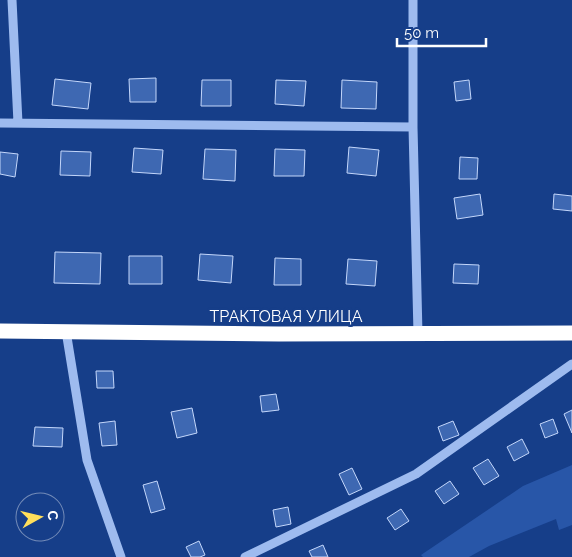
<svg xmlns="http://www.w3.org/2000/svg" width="572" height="557" font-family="Raleway,sans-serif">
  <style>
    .green { fill: #2856a8 }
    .building { fill: #3e68b2; stroke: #c4d7fb }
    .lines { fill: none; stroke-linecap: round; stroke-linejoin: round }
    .minor { stroke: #9ebbef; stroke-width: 9 }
    .highway { stroke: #fff; stroke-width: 15 }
    .labels { text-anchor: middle; stroke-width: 5; stroke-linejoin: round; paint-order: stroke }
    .street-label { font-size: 16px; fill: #fff; stroke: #163e89 }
  </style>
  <rect width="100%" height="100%" fill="#163e89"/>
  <path class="green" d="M572,465V525L559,530L556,519L489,546L469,557H423L421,555L523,486Z"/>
  <path class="building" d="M156,78V102H130L129,79Z
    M55,79L91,83L88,109L52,105Z
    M202,80H231V106H201Z
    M276,80L306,81L304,106L275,104Z
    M342,80L377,82L376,109L341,108Z
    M469,80L471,99L456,101L454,82Z
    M349,147L379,150L376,176L347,173Z
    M134,148L163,150L161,174L132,172Z
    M205,149L236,150L235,181L203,179Z
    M275,149L305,150L304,176H274Z
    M61,151L91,152L90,176L60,175Z
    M0,152L18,154L15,177L0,174Z
    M460,157L478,158L477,179H459Z
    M480,194L483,215L457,219L454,198Z
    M554,194L572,196V211L553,209Z
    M55,252L101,253L100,284L54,283Z
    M200,254L233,256L231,283L198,280Z
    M129,256H162V284H129Z
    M275,258L301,259V285H274Z
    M348,259L377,261L375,286L346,284Z
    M454,264L479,265L478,284L453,283Z
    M96,371H113L114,388H97Z
    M276,394L279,410L262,412L260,396Z
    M192,408L197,433L177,438L171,412Z
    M572,410V433L564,414Z
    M553,419L558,433L545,438L540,424Z
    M115,421L117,445L102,446L99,423Z
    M453,421L459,435L443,441L438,427Z
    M35,427L63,428L62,447L33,446Z
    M522,439L529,453L514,461L507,447Z
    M488,459L499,476L484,485L473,468Z
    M352,468L362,489L349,495L339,474Z
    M157,481L165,509L151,513L143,485Z
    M450,481L459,494L444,504L435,491Z
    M288,507L291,524L276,527L273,510Z
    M401,509L409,521L395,530L387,518Z
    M199,541L205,555L200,557H191L186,547Z
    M323,545L328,557H312L309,551Z"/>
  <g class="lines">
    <path class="minor" d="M12,0L18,123
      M413,0V127L418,334
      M0,123L413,127
      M66,331L87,460L121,557
      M245,557L416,474L572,364"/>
    <path class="highway" d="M0,331L279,334L572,333"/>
  </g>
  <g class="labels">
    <g class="street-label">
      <text x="286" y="322">ТРАКТОВАЯ УЛИЦА</text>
    </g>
  </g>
  <g transform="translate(40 517) rotate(82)"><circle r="24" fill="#163e89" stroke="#738bb8"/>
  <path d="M0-4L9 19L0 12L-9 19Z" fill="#ffdf5b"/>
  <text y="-8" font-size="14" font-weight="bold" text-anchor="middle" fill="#ffffff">С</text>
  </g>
  <path d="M397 38v8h89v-8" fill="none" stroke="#ffffff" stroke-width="2.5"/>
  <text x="404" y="38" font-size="15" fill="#ffffff" stroke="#163e89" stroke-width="4" paint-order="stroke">50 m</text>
</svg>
